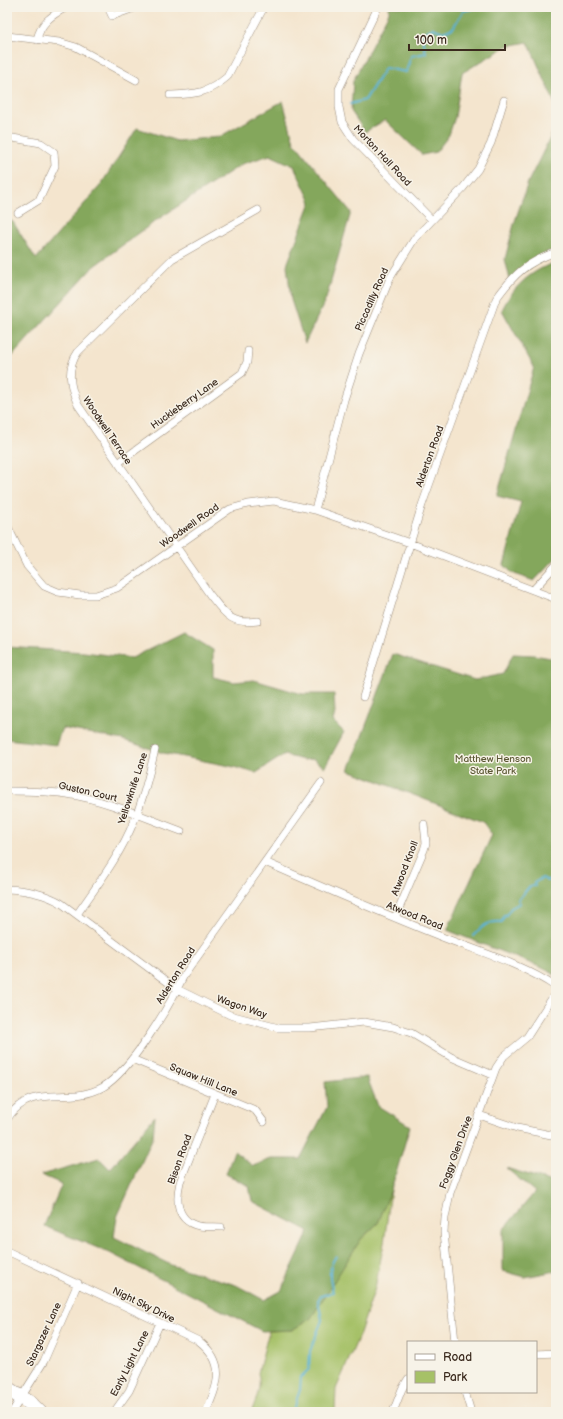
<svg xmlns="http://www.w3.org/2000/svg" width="563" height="1419" font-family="'Balsamiq Sans',sans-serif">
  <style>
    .green { fill: #a6c167; stroke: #707642 }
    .forest { fill: #84a75c; stroke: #60683d }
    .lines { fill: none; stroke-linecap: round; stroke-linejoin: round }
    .stream { stroke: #57b2d5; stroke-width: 2 }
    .minor-casing { stroke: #988876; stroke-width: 8 }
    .tertiary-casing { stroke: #988876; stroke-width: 10 }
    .minor { stroke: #fff; stroke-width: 7 }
    .tertiary { stroke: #fff; stroke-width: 9 }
    .labels { text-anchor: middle; stroke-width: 3; stroke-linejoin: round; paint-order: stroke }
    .street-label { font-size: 10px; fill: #3b2a1e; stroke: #f7f3e8 }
    .park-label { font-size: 10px; fill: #5b5734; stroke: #f7f3e8 }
  </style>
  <rect width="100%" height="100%" fill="#f7f3e8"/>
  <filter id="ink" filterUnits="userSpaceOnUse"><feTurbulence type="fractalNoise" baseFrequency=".025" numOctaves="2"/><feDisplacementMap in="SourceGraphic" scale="8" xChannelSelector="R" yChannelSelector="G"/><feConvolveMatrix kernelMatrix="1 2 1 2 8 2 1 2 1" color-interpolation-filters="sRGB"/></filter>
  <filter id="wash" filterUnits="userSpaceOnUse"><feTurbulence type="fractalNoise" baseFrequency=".012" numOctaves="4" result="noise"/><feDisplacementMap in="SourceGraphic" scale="16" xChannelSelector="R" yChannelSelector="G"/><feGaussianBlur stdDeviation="0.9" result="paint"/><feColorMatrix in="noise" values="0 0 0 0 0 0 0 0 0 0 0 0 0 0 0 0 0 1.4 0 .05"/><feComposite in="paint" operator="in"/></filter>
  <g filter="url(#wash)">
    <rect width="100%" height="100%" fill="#f4e5ce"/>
    <path class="green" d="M391,1190L384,1243L375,1288L359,1336L336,1389L335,1412H251C256,1401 262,1386 258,1373L269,1331L292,1330L361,1239L378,1223Z"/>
    <path class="forest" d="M389,7H556V106L528,42L507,46L462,73L455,117L449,135L436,152L422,155L385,120L365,132L351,111L353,81L389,12Z
      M283,101L294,142L351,212L326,299L305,343L291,300L287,265L311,202L294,166L270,155L242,164L157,220L94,266L7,362V219L13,222L36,259L100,186L137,128L177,141L219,137Z
      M556,126V252L510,280L505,259L514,224L528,182Z
      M556,262V558L534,581L512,573L504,565L521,502L497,496L534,367L502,310C513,286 531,271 556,262Z
      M184,632L213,650V677L234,682L254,680L302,694H334L335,713L333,721L344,732L325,767L313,759L303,760L284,755L256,773L230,766L163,753L123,740L62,728L56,745L7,739V647L84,652L132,658Z
      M393,654L475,680L503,674L513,654L534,655L556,659V977L550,971L447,930L492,835L483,822L349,770Z
      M367,1077L378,1106L410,1126L391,1190L378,1223L361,1239L311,1318L292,1330L262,1331L110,1253L44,1226L62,1184L41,1175L99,1158L110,1169L155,1116L153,1137L117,1217L114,1237L171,1265L236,1285L264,1300L281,1291L309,1231L252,1201L249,1186L226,1174L234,1151L253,1166L271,1159H300L327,1107L325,1082Z
      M506,1168L556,1183V1271L525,1277L503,1271V1230L535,1192Z"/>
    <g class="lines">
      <path class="stream" d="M350,104L365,100L385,68L406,72L411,56L426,53L422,34L433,28L443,32L453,28L463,11L479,7
        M473,936C482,927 488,920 502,922L504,915H506L511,908L520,903L518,900L530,886H535L534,883L542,878L548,881L556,875
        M292,1412L300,1390L301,1377L309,1369L310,1351L322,1320L318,1300L321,1296L333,1292C329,1278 328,1268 336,1256"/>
    </g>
  </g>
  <g filter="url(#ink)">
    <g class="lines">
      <defs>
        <path id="minor" d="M108,7L112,16L137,7
          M378,7L339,89V107L342,122L353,139L432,220
          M7,36L59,42L76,47L136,80
          M37,40C40,23 52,15 67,7
          M170,95C195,94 207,94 227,77L264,7
          M7,137L41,143L54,152L55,166L39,200L18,213
          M118,463L242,373L247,362L248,351
          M315,510L344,400L359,354L390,278L415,238L463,188L478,169L491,143L504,100
          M7,525L27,566L44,586L58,592L80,595H96L117,588L230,509L248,504L274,501L315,510L410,543L556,599
          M533,590L556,565
          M258,621C231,625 225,614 210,595L78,405C70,387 66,369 78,352L172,259L258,210
          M363,697L422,505L496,299C514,274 527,262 556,252
          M9,791C29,791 48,791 67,794C106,800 144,817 181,831
          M265,862C324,888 382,913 442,937C480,952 522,964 556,987
          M7,889C27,890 44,893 61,903L177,989L230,1015L279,1028H310L364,1022L393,1027L411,1033L451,1057L493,1075
          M78,913C98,884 121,854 134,821C144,798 149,774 155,750
          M395,918L424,850L426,843L424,824
          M132,1059L255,1110L264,1122
          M215,1094L180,1182C176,1199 176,1218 195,1225C203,1228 213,1226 221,1227
          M479,1115L517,1128L556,1136
          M7,1119C33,1080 68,1107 103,1087C131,1070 169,1007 183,977L321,783
          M7,1251L199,1341C227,1363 218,1384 206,1412
          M455,1342L444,1232L445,1218L450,1193L496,1068L504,1056L527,1037L556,992
          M536,1354L556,1353
          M465,1392L471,1412
          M12,1412L44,1361L78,1283
          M114,1412L129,1391L160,1323
          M393,1412L402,1389L408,1379"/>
        <path id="tertiary" d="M7,1385L32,1401L43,1412
          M7,1392L39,1412"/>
      </defs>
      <use href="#minor" class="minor-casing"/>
      <use href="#tertiary" class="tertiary-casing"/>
      <use href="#minor" class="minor"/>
      <use href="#tertiary" class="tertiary"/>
    </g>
  </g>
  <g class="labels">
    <g class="street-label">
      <text transform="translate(383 155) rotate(47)" y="4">Morton Hall Road</text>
      <text transform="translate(371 299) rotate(-66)" y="4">Piccadilly Road</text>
      <text transform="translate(184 403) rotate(-35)" y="4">Huckleberry Lane</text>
      <text transform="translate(108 430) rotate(56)" y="4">Woodwell Terrace</text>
      <text transform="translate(429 456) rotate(-70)" y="4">Alderton Road</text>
      <text transform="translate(189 525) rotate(-35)" y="4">Woodwell Road</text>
      <text transform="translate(132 788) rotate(-72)" y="4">Yellowknife Lane</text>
      <text transform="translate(88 791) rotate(13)" y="4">Guston Court</text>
      <text transform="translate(404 868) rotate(-69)" y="4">Atwood Knoll</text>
      <text transform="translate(415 915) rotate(22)" y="4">Atwood Road</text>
      <text transform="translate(175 975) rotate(-58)" y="4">Alderton Road</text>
      <text transform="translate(242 1006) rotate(19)" y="4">Wagon Way</text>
      <text transform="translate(204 1079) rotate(22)" y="4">Squaw Hill Lane</text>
      <text transform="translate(455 1152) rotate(-70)" y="4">Foggy Glen Drive</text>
      <text transform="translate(179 1159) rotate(-70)" y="4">Bison Road</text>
      <text transform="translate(144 1304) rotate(26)" y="4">Night Sky Drive</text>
      <text transform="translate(43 1334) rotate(-65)" y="4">Stargazer Lane</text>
      <text transform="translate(129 1363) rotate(-63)" y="4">Early Light Lane</text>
    </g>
    <g class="park-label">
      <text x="493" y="762">Matthew Henson<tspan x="493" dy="12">State Park</tspan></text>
    </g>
  </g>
  <rect width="563" height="1419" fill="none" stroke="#f7f3e8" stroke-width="24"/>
  <rect x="407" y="1341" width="130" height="52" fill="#f7f3e8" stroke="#aca397"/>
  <rect x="415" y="1354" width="20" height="6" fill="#ffffff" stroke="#aca397"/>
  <text x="443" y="1361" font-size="12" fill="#3b2a1e">Road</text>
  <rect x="415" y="1371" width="20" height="12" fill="#a6c167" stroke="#aca397"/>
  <text x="443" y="1381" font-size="12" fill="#3b2a1e">Park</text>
  <path d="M409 44v6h96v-6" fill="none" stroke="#3b2a1e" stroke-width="2"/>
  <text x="415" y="44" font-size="12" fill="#3b2a1e" stroke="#f7f3e8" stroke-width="3" paint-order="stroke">100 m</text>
</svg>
